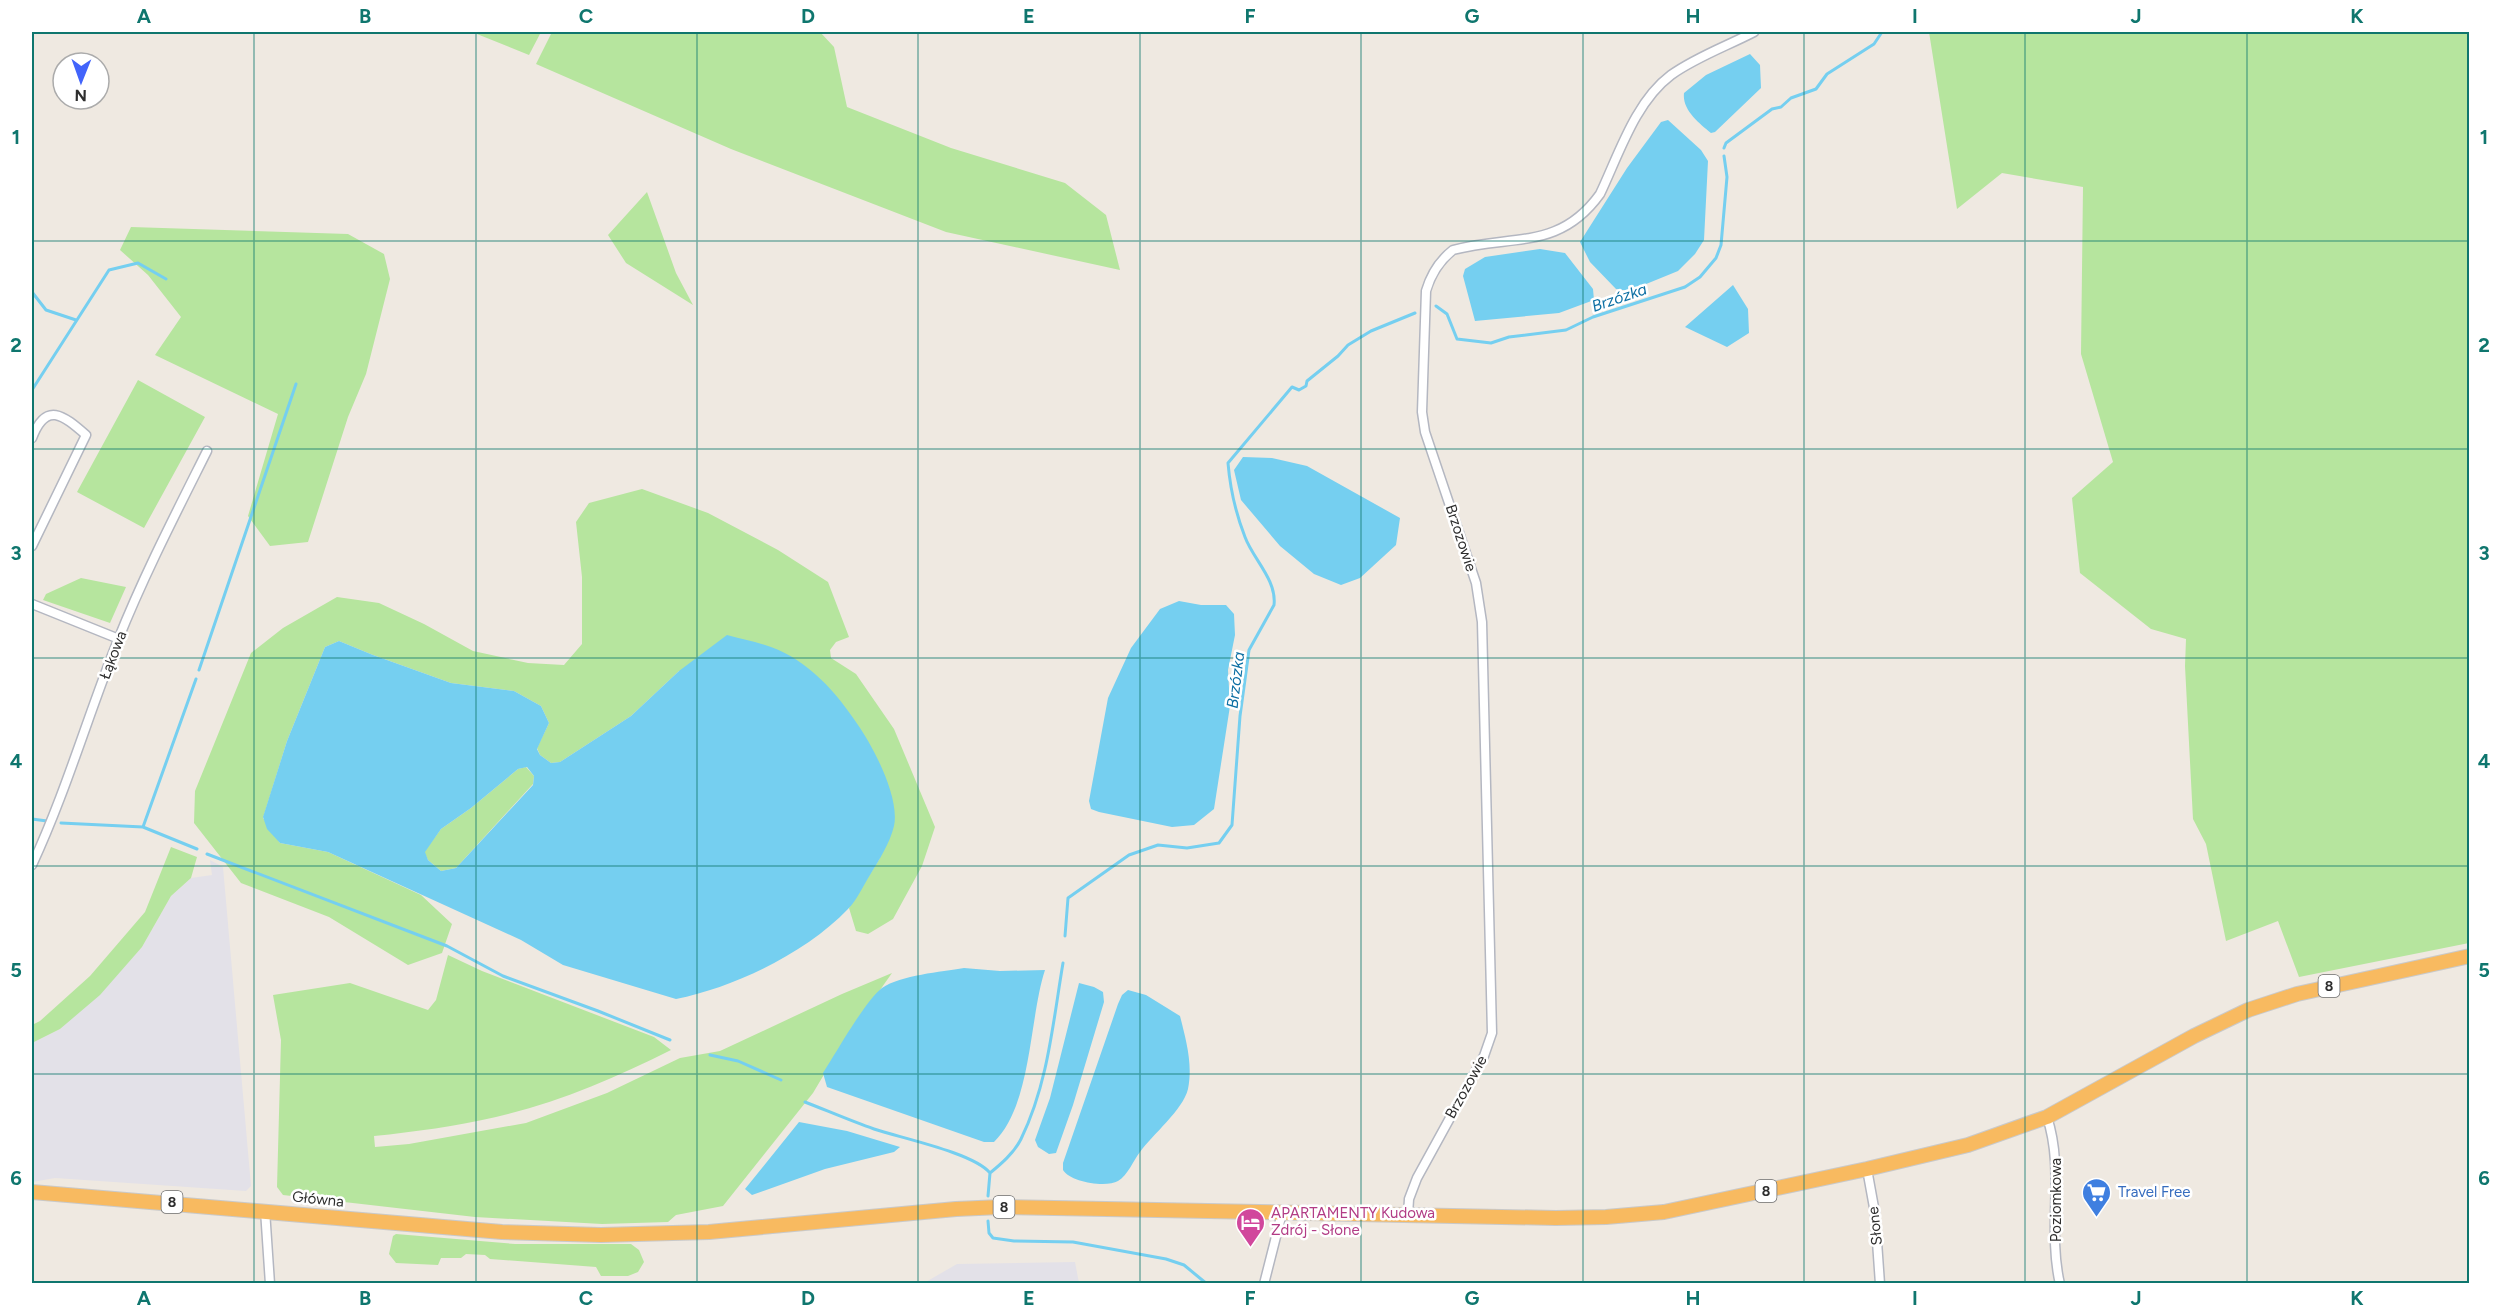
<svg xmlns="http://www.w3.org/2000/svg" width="2501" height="1315" font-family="Figtree,sans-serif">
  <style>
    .industrial { fill: #e3e1e8 }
    .green { fill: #b6e59e }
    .water { fill: #75cff0; fill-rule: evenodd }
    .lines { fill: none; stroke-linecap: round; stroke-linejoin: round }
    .stream { stroke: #75cff0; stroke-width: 3 }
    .minor-casing { stroke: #b4b7c1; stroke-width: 11 }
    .trunk-casing { stroke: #c9c9c9; stroke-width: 16 }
    .minor { stroke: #fff; stroke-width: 8 }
    .trunk { stroke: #f8ba60; stroke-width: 14 }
    .grid { fill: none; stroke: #0f766e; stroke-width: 1.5; stroke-opacity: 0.55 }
    .labels { text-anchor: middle; stroke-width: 5; stroke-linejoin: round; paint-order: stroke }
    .shield { fill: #fff; stroke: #6d6d6d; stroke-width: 1.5 }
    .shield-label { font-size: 14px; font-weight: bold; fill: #2e2e2e }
    .street-label { font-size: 15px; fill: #2e2e2e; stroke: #fff }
    .shop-label { font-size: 15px; fill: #366cbe; stroke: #fff; text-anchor: start }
    .hotel-label { font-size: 15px; fill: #b23c85; stroke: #fff; text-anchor: start }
    .water-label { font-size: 16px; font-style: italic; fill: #0d6fa3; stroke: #fff }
    .neatline { fill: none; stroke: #0f766e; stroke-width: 2 }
    .grid-label { font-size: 20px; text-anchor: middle; font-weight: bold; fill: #0f766e }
  </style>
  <rect width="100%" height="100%" fill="#efe9e1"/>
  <path class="industrial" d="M210,860L223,867L251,1186L246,1191L55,1178L32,1182V1043L60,1029L142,947L171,896L191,878L212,875Z
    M1075,1262L1079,1283H924L957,1264Z"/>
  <path class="green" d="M472,32H541L529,55Z
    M552,32H820L834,47L847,107L951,148L1065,183L1106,215L1120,270L946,232L731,149L536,64Z
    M1929,32H2469V943L2299,977L2278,921L2226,941L2206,844L2193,819L2185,666L2186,639L2151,629L2080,573L2072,498L2113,462L2081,354L2083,187L2002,173L1957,209Z
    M647,192L676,273L693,305L626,263L608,235Z
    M131,227L348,234L384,254L390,279L366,374L348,417L308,542L270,546L248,516L278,414L155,355L181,317L148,275L120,250Z
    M138,380L205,417L144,528L77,492Z
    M642,489L708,513L778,550L828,582L849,637L836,642L830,650L831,658L856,674L894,729L935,827L922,866L893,919L868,934L856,931L849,908L880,858L679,671L631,716L560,762L551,763L540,755L537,748L549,723L541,706L514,691L451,683L373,655L339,641L325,647L287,741L263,818L280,843L328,852L421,895L452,924L442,953L408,965L329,917L241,883L194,823L195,791L251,653L283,628L337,597L379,603L424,624L473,651L528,663L564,665L582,644V577L576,522L589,503Z
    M81,578L126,587L110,623L43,600L46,594Z
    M526,767L534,776L533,784L456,868L441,871L428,860L424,852L441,829L471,808L518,769Z
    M171,847L197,857L191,878L171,896L142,947L100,995L60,1029L32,1043V1025L40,1021L90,976L145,912Z
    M448,955L482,971L654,1037L671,1050C615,1078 557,1103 496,1117C456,1126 415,1132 374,1136L375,1147L409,1144L526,1123L607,1093L680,1058L720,1051L842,994L892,973L844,1041L813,1093L723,1206L676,1215L668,1222L602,1224L475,1217L283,1195L277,1187L281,1040L273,995L350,983L428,1010L436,1000Z
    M396,1234L515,1244H631L639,1250L644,1262L638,1272L628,1276H601L596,1267L490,1259L485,1255L466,1254L461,1258H441L438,1265L396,1263L389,1254L393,1236Z"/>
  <path class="water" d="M1750,54L1760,65L1761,88L1715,132L1711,133C1699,123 1682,110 1684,93L1706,75Z
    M1668,120L1701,150L1708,161L1704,240L1695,254L1678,271L1629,291L1616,289L1590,262L1580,242L1627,168L1661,122Z
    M1540,249L1565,253L1593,289L1594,300L1559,313L1475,321L1463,276L1465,269L1485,257Z
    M1733,285L1748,309L1749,333L1727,347L1685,327Z
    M1243,457L1272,458L1307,466L1400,518L1396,545L1360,578L1341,585L1314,574L1280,546L1241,500L1234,470Z
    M1179,601L1201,605H1226L1234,614L1235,635L1228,670L1230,706L1214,809L1194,825L1172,827L1099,812L1091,809L1089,801L1108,698L1131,648L1160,609Z
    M727,635C742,639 757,642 771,647C809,661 836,692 858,725C874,748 900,798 894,826C890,843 879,860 870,875C863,886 857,900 848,909C806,953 735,987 676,999L563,965L521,940L328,852L280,843L267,829L263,817L287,741L325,647L339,641L373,655L451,683L514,691L541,706L549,723L537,749L540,755L551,763L560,762L631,716L679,671ZM527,767L534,776L533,785L456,868L441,871L428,860L425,852L441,829L471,808L518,769Z
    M964,968L1000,971L1045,970C1029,1019 1032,1105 994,1142H984L827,1087L823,1073C836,1053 865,1001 882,988C901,975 941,972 964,968Z
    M1079,983L1094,987L1103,992L1104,1002L1073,1105L1056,1153L1049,1154L1038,1147L1035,1140L1050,1098Z
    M1128,990L1146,995L1180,1016C1186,1040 1193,1064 1188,1089C1183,1110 1152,1135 1140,1152C1133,1161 1128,1175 1118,1181C1106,1188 1070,1182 1063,1170V1163L1118,1004L1122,995Z
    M799,1122L847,1131L900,1147L894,1152L825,1169L752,1195L745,1189Z"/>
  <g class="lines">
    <path class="stream" d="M1724,148L1726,143L1772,109L1781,107L1791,98L1816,89L1827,74L1874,44L1882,32
      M32,292L46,310L76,320
      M1436,306L1447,314L1457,339L1491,343L1509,337L1566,330L1593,317L1685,287L1700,277L1716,258L1721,245L1727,177L1724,156
      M32,390L109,270L138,263L166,279
      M199,670L296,384
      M32,819L47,821
      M61,823L143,827L197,849
      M143,827L196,679
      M207,854L447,946L503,976L598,1011L670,1040
      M1065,936L1068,898L1129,855L1158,845L1187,848L1219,843L1232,825L1240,716L1249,650L1274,605C1277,580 1253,559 1245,537C1236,514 1230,487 1228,463L1292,387L1299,390L1306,386L1307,381L1338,356L1348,345L1371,331L1415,313
      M710,1055L738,1061L781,1080
      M805,1102C828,1111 851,1121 874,1129C901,1138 974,1153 990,1173L988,1196
      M990,1173C1001,1164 1014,1153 1021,1139C1048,1084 1053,1022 1063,963
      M988,1221L989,1233L993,1238L1014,1241L1073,1242L1166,1259L1184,1265L1207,1284"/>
    <defs>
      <path id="minor" d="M32,438C46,401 63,415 86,435L32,546
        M32,604L119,639
        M32,865C66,792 88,715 118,640C144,575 176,513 207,451
        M2047,1117C2065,1171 2047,1229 2060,1284
        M1867,1169L1875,1213L1880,1284
        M265,1210L270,1284
        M1408,1215L1409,1199L1417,1178L1484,1056L1492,1033L1482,622L1476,583L1425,432L1422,412L1426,291C1431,274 1439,261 1453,250C1512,234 1559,251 1600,194C1619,154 1635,102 1671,75C1696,57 1727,46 1754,32
        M1264,1284L1282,1213"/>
      <path id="trunk" d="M32,1192L502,1232L601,1235L709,1232L956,1209L1001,1207L1556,1218L1606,1217L1664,1212L1867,1169L1968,1145L2047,1117L2194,1036L2248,1010L2297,994L2470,956"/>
    </defs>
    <use href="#minor" class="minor-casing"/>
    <use href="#trunk" class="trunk-casing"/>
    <use href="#minor" class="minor"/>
    <use href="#trunk" class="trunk"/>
  </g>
  <path class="grid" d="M254,32V1284M476,32V1284M697,32V1284M918,32V1284M1140,32V1284M1361,32V1284M1583,32V1284M1804,32V1284M2025,32V1284M2247,32V1284M32,241H2470M32,449H2470M32,658H2470M32,866H2470M32,1074H2470"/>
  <defs>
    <symbol id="supermarket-pin" viewBox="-11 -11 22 30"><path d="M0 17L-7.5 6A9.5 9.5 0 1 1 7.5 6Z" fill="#3f7fe0" stroke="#fff"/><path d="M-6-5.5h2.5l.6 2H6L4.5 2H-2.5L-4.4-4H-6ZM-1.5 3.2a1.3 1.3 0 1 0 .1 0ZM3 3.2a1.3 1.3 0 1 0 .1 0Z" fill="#fff"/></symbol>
    <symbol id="hotel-pin" viewBox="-11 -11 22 30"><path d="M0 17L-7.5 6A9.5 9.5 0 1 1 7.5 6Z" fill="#d1479c" stroke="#fff"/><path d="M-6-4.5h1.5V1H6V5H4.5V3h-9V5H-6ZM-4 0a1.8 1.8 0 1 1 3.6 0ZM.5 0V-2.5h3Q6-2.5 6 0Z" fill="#fff"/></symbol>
  </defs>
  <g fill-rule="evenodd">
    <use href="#supermarket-pin" x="2080" y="1176" width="33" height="45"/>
    <use href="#hotel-pin" x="1234" y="1206" width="33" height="45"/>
  </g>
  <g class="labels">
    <g class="shield">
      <rect x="2318.5" y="975" width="21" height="22" rx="4.5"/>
      <rect x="1755.5" y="1180" width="21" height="22" rx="4.5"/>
      <rect x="161.5" y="1191" width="21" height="22" rx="4.5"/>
      <rect x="993.5" y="1196" width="21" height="22" rx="4.5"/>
    </g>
    <g class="shield-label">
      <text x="2329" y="991">8</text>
      <text x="1766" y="1196">8</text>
      <text x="172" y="1207">8</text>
      <text x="1004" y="1212">8</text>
    </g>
    <g class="street-label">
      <text transform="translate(1461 538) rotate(72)" y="5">Brzozowie</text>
      <text transform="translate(113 655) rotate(-69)" y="5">Łąkowa</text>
      <text transform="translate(1466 1087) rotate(-61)" y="5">Brzozowie</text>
      <text transform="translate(318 1199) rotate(6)" y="5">Główna</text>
      <text transform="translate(2056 1200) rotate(-90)" y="5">Poziomkowa</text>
      <text transform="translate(1875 1226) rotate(-96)" y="5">Słone</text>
    </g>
    <g class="shop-label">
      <text x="2118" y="1197">Travel Free</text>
    </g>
    <g class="hotel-label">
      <text x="1271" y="1218">APARTAMENTY Kudowa<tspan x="1271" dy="17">Zdrój - Słone</tspan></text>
    </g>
    <g class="water-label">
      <text transform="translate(1619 297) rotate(-19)" y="6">Brzózka</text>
      <text transform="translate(1235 680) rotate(-83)" y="6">Brzózka</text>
    </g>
  </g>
  <rect width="2501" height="1315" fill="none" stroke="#ffffff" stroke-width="66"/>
  <g transform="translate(81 81) rotate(181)"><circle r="28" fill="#ffffff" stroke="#ababab" stroke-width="1.5"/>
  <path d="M0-4.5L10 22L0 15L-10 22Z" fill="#4264fb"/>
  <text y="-9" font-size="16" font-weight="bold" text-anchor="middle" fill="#2e2e2e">N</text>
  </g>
  <rect x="33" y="33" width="2435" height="1249" class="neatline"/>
  <g class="grid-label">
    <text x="144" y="23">A</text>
    <text x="365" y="23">B</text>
    <text x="586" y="23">C</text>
    <text x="808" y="23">D</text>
    <text x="1029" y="23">E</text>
    <text x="1250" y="23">F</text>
    <text x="1472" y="23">G</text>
    <text x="1693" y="23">H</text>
    <text x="1915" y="23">I</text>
    <text x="2136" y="23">J</text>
    <text x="2357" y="23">K</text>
    <text x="16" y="144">1</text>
    <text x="2484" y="144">1</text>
    <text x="16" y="352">2</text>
    <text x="2484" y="352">2</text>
    <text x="16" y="560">3</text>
    <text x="2484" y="560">3</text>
    <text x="16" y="768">4</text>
    <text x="2484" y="768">4</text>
    <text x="16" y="977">5</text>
    <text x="2484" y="977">5</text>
    <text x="16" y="1185">6</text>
    <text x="2484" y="1185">6</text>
    <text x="144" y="1305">A</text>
    <text x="365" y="1305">B</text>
    <text x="586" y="1305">C</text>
    <text x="808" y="1305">D</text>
    <text x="1029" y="1305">E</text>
    <text x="1250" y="1305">F</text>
    <text x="1472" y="1305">G</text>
    <text x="1693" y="1305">H</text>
    <text x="1915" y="1305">I</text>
    <text x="2136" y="1305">J</text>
    <text x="2357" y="1305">K</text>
  </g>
</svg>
